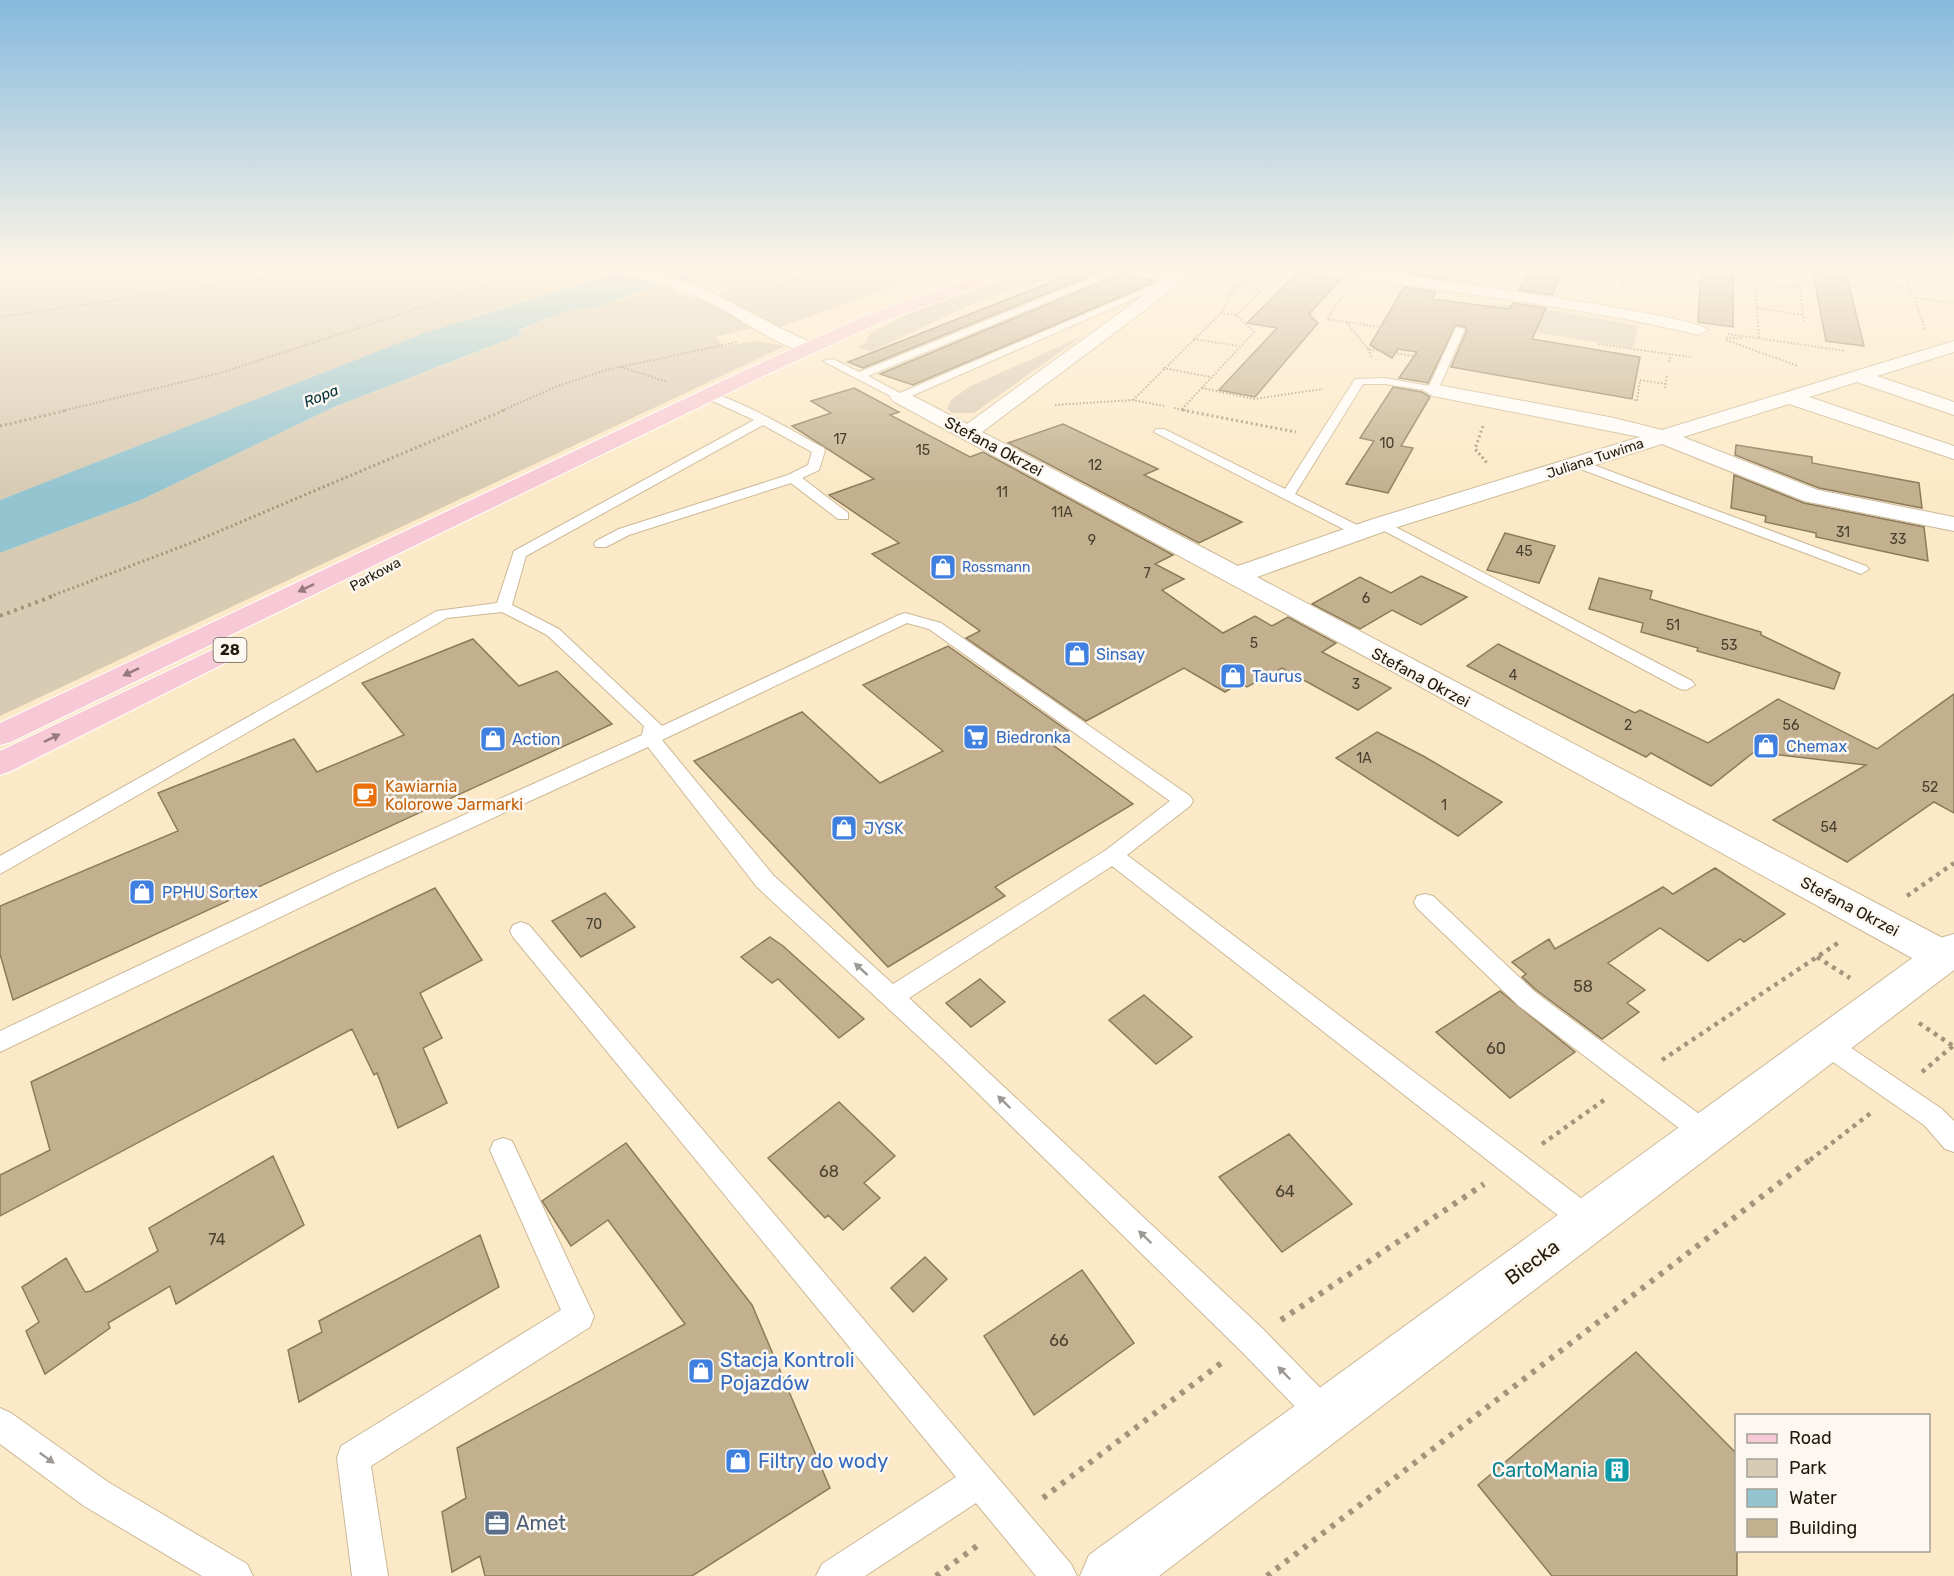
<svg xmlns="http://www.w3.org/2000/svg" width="1954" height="1576" font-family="Rubik,sans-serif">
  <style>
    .green { fill: #d8cbb4 }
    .water { fill: #94c4d0 }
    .building { fill: #c2b08f; stroke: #8c7b5b; stroke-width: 1.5 }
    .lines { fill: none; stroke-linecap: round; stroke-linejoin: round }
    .service-casing { stroke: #cbb997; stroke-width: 2 }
    .minor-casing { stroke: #cbb997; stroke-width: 2 }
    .tertiary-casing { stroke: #cbb997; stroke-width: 2 }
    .primary-casing { stroke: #fff; stroke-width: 2 }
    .path-far4 { stroke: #a3957c; stroke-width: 2; stroke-dasharray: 1.5 2; stroke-linecap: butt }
    .path-far3 { stroke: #a3957c; stroke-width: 3; stroke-dasharray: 2 3; stroke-linecap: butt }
    .path-far2 { stroke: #a3957c; stroke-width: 4; stroke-dasharray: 3 4.5; stroke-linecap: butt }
    .path-far1 { stroke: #a3957c; stroke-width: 4.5; stroke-dasharray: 4 5; stroke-linecap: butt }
    .path { stroke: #a3957c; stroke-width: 6; stroke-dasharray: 4.5 7; stroke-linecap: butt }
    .service { fill: #fff; fill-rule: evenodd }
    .minor { fill: #fff; fill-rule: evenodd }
    .tertiary { fill: #fff; fill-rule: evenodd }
    .primary { fill: #f7c8d5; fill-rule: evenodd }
    .oneway { fill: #977a7b }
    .oneway2 { fill: #9c9893 }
    .labels { text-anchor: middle; stroke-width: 5; stroke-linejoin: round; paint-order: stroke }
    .number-label { font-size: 14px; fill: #4a402e }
    .far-street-label { font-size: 14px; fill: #221b0e; stroke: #fcf8f1 }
    .far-shop-label { font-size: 14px; fill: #366cbe; stroke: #fcf8f1; text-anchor: start }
    .far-water-label { font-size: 15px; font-style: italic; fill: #02323b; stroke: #fcf8f1 }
    .shield { fill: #fcf8f1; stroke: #635d52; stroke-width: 1.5 }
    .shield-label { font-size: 15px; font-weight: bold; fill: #221b0e }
    .street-label { font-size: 16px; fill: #221b0e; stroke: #fcf8f1 }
    .shop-label { font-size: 16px; fill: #366cbe; stroke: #fcf8f1; text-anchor: start }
    .food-label { font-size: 16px; fill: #c56008; stroke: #fcf8f1; text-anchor: start }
    .near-number-label { font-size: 16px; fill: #4a402e }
    .near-street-label { font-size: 20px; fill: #221b0e; stroke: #fcf8f1 }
    .near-shop-label { font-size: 20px; fill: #366cbe; stroke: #fcf8f1; text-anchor: start }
    .near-culture-label { font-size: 20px; fill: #0d838f; stroke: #fcf8f1; text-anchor: end }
    .near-service-label { font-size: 20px; fill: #4e5e75; stroke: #fcf8f1; text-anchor: start }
  </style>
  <rect width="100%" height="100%" fill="#fce9c7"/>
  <path class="green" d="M0,268H610L618,270L424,333L0,500Z
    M727,268H944L778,328L718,296L729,289L709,281L691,283L684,281Z
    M1038,268H1085L974,303L872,351L857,348L866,342L870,334L909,313Z
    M665,285L674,289L672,291L695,299L706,300L752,328L715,337L723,346L757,341L785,346L0,716V553L141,500L334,407L522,335L518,331L567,311L602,306Z
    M1492,303L1557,311L1638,326L1633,348L1484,324Z
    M1083,336L974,413H952L947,409L951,400L969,387Z"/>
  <path class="water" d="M631,268H727L636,293L602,306L567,311L518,330L523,334L334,407L141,500L0,553V500L424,333Z"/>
  <path class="building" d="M1087,268H1109L863,368L848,362Z
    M1416,268H1453L1445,279L1412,274Z
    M1531,268H1564L1552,295L1519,290Z
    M1701,268H1733V327L1698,322Z
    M1298,272L1341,279L1309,314L1318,323L1255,397L1219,390L1277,328L1247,323Z
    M1123,273L1155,282L913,385L880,374Z
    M1813,273L1847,277L1864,346L1826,341Z
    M1404,287L1436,292L1432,299L1509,309L1513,303L1546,308L1532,339L1640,357L1632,399L1451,367L1467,330L1465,327L1456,325L1428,383L1399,378L1417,352L1398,349L1392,358L1370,345Z
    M1393,387L1422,392L1430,397L1401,446L1413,448L1388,493L1346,484L1374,441L1360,438Z
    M854,388L899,412L890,415L970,457L983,452L1173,555L1155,564L1184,579L1162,590L1223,633L1255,616L1272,626L1288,617L1336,643L1322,652L1391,688L1358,710L1282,668L1247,687L1239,683L1225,692L1184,668L1086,721L966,638L980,631L872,554L899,543L829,495L874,479L792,426L831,413L811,401Z
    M1063,424L1158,469L1144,475L1242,522L1199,543L1008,443Z
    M1736,445L1812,457V463L1919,483L1922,508L1819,488L1735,455Z
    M1734,475L1804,503L1924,527L1928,561L1816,537V533L1765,522L1766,516L1731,508Z
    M1505,533L1555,546L1539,583L1487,570Z
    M1421,576L1467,597L1421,625L1392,610L1360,629L1312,604L1360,577L1391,593Z
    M1599,578L1652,591L1650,599L1761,632V635L1840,673L1834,689L1697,651L1698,648L1641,632L1643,623L1589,609Z
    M473,639L519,686L557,671L612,724L13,1000L0,954V906L178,831L158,793L294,739L317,772L404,735L362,683Z
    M1498,644L1635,713L1640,710L1708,743L1778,699L1877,749L1954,694V813L1934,802L1847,862L1773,820L1866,765L1754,752L1711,786L1651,753L1646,757L1467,666Z
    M948,646L1068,731L1049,742L1133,804L995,887L1005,896L888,967L694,761L802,712L880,783L943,751L863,685Z
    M1377,732L1425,757L1502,802L1458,836L1336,758Z
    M1715,868L1785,914L1744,942L1740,939L1708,961L1660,928L1608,963L1645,990L1627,1003L1639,1012L1602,1039L1536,990L1522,977L1526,974L1512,962L1549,939L1555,949L1663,887L1673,894Z
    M435,888L482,960L420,993L442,1038L423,1048L447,1103L398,1128L377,1073L374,1075L352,1029L0,1216V1175L50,1150L31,1082Z
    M605,893L635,927L581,957L552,921Z
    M770,937L783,946L864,1019L839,1038L778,979L772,983L741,957Z
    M980,979L1005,1002L971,1027L946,1003Z
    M1500,991L1575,1052L1510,1098L1436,1032Z
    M1144,995L1192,1037L1156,1064L1109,1020Z
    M839,1102L895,1156L864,1183L880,1198L843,1230L828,1215L825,1218L768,1158Z
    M1289,1134L1352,1204L1282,1252L1219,1177Z
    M626,1143L752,1305L830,1488L692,1576H485L480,1556L452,1572L442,1512L466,1498L457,1448L685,1324L608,1220L571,1246L542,1201Z
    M273,1156L304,1225L176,1304L170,1286L108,1323L110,1328L45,1374L26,1331L39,1322L22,1287L66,1258L85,1292L91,1291L158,1251L149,1228Z
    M480,1235L499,1287L299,1402L288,1350L322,1332L319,1321Z
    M925,1257L947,1279L913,1312L891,1288Z
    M1082,1270L1134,1343L1034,1415L984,1336Z
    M1636,1352L1737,1454V1576H1552L1478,1485Z"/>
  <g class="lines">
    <defs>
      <path id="service" d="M1115,268C1135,268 1160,280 1178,274L1183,277L900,401L823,361L833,359L859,372ZM1123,271L1162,281L900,393L868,376Z
        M1456,327L1465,329L1437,392L1385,384H1363L1295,494L1365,529L1367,532L1365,535H1355L1154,432L1156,429H1164L1285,489L1355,379L1385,378L1429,386Z
        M706,394C725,390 803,437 824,448L825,451L819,470L802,478L848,513V519H838L791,483L629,535L606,547H596L594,544L596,541L619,529L788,475L808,465L812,452L763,425L526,556L512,605L559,629L662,726L899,615L905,613L941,623L1190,796L1193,801L1190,806L1127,855L1598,1211L1602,1221L1598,1231L1588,1235L1578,1231L1112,866L909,998L1263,1329L1336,1404L1341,1415L1336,1426L1325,1431L1314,1426L1241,1351L945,1061L757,887L648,747L353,882L0,1052V1031L337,872L642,735L644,726L547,635L502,612L447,618L0,874V856L437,611L497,603L514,551L754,420L706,398ZM907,623L929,629L1170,801L1106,850L893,984L773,875L662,740Z
        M1580,460L1866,566L1869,569L1861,574L1856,572L1575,467V461Z
        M1382,520L1692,681L1695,685L1686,690L1680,689L1377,527V521Z
        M1425,894L1433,896L1535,992L1714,1125L1718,1133L1714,1141L1705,1145L1696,1141L1519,1006L1417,908L1414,902L1417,896Z
        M521,922L529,925L1071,1564L1077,1576H1036L976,1503L865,1576H816L822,1564L956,1477L513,937L510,931L513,925Z
        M1826,1034L1835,1037L1942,1109L1954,1121V1152L1945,1149L1924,1125L1817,1051L1814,1044L1817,1037Z
        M503,1138L512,1141L594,1316L590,1327L371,1466L388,1576H352L337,1458L341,1446L561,1310L490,1150L494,1141Z
        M0,1408L11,1413L108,1482L247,1564L253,1576H202L84,1506L0,1444Z"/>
      <path id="minor" d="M615,268C688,267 750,318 815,344L818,348L809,353C768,343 736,313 697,297C672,287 644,280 618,271Z
        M1187,268H1208L1185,280L982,432L1238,566L1373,519L1640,437L1433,396L1423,390L1426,386L1433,384L1614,418L1662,430L1954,341V352L1877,376L1954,402V415L1857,382L1809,397L1954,446V459L1789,404L1683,437L1818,490L1954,517V531L1804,501L1662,444L1391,529L1257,577L1954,944V969L1944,972L1930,968L1412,682L893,401L890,397L893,393H907L967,424L1173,274Z
        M1312,268H1351C1393,274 1696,314 1708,330L1699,335C1575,305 1446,292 1320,273Z"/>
      <path id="tertiary" d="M1954,934V970L1159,1576H1080L1089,1555L1940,938Z"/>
      <path id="primary" d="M1001,268H1024L1021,271L879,323L753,381L11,742L0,745V723L739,373L867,315Z
        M233,640L243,642L247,648L243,654L11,771L0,775V751Z"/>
    </defs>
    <use href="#service" class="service-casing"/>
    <use href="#minor" class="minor-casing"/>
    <use href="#tertiary" class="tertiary-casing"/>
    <use href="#primary" class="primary-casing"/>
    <path class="path-far4" d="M799,268L815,272
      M1614,268L1623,285
      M1754,268L1757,308L1803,315
      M1797,268L1804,321
      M1806,268L1852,275L1910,289L1914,298L1954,303
      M1883,268L1907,281L1910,289
      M1755,271L1798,277
      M1755,282L1800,288
      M1218,283L1261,290
      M1620,285L1657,268
      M759,293L829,268
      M1342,297L1327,319L1380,327
      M1914,298L1925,329
      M1220,313L1236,315
      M0,317L335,268
      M1347,323L1368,349L1419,357
      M1728,334L1845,351
      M1726,338H1743
      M1756,338H1759L1757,308
      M1194,339L1239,346
      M1726,340L1798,366
      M1599,344L1690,357
      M1368,349L1372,358
      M1669,362L1671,355
      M621,367L668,382
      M1163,368L1211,377
      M1202,388L1254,399L1323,389
      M1665,388L1667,374
      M1133,400L1222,312L1234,288L1247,281L1274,278
      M1634,400L1637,401L1640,380L1666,384
      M1055,405L1133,400L1164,406
      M1174,408L1189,411
      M1182,409L1254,332L1236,315L1285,268
      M62,411L220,373L543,268
      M501,411L558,386L606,370L737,342"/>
    <path class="path-far3" d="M1182,410L1296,432
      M0,426L68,410
      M1483,426L1475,449L1487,463
      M49,597L196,541L505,410"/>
    <path class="path-far2" d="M0,616L53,596"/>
    <path class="path-far1" d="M1907,896L1954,863
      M1817,957L1850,978
      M1919,1023L1953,1046
      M1662,1060L1841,941
      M1922,1072L1954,1045
      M1542,1144L1607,1098
      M1810,1160L1872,1112"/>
    <path class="path" d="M1281,1320L1484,1184
      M1043,1498L1224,1361
      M936,1576L981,1543
      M1267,1576L1812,1158"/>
    <use href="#service" class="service"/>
    <use href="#minor" class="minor"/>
    <use href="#tertiary" class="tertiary"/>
    <use href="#primary" class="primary"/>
  </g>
  <defs><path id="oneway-solid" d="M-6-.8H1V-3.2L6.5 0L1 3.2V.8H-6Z" transform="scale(1.5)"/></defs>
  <g class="oneway">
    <use href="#oneway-solid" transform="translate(306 588) rotate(154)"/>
    <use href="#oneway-solid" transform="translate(131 672) rotate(154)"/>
    <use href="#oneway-solid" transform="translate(52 738) rotate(-26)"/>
  </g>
  <g class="oneway2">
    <use href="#oneway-solid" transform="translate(861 969) rotate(-138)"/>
    <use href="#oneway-solid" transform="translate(1004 1102) rotate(-136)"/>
    <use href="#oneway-solid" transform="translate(1145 1237) rotate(-136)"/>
    <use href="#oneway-solid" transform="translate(1284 1373) rotate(-134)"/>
    <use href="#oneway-solid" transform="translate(47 1458) rotate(36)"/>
  </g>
  <linearGradient id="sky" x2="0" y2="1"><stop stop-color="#86bade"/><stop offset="0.55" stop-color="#fef5e6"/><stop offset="1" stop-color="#fef5e6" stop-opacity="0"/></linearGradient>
  <rect width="1954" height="489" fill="url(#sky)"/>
  <defs>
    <symbol id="shop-square" viewBox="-11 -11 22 22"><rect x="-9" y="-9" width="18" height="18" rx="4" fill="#3f7fe0" stroke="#fcf8f1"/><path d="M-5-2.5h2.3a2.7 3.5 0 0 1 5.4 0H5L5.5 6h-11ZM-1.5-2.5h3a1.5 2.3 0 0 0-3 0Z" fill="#fff"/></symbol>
    <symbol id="supermarket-square" viewBox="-11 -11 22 22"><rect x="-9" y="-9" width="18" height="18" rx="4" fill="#3f7fe0" stroke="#fcf8f1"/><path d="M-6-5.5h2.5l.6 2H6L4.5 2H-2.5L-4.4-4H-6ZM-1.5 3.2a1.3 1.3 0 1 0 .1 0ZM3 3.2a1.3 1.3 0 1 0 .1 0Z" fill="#fff"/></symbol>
    <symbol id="cafe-square" viewBox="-11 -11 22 22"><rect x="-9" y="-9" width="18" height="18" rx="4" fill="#e8710a" stroke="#fcf8f1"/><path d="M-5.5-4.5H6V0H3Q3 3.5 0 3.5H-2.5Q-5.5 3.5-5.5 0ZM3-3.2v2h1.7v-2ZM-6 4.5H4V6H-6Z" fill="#fff"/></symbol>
    <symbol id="building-square" viewBox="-11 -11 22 22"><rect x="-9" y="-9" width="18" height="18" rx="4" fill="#0f9aa8" stroke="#fcf8f1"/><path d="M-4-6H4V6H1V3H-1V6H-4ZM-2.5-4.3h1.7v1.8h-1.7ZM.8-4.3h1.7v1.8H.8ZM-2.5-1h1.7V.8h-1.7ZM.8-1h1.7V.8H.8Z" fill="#fff"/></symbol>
    <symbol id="office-square" viewBox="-11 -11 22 22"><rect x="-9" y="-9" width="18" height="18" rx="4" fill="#5c6f8a" stroke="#fcf8f1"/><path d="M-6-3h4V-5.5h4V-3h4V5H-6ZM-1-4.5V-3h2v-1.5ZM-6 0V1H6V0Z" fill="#fff"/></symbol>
  </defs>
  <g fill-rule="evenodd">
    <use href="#shop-square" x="928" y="552" width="30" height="30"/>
    <use href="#shop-square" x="1062" y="639" width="30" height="30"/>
    <use href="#shop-square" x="1218" y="661" width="30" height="30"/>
    <use href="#supermarket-square" x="961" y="722" width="30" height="30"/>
    <use href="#shop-square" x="478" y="724" width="30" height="30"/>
    <use href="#shop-square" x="1751" y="731" width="30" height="30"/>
    <use href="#cafe-square" x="350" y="780" width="30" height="30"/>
    <use href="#shop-square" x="829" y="813" width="30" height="30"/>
    <use href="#shop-square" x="127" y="877" width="30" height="30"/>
    <use href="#shop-square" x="686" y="1356" width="30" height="30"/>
    <use href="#shop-square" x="723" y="1446" width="30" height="30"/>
    <use href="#building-square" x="1602" y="1455" width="30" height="30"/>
    <use href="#office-square" x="482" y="1508" width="30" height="30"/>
  </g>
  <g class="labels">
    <g class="number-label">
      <text x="840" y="444">17</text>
      <text x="1387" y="448">10</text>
      <text x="923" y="455">15</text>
      <text x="1095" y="470">12</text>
      <text x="1002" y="497">11</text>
      <text x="1062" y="517">11A</text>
      <text x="1843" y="537">31</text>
      <text x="1898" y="544">33</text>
      <text x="1092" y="545">9</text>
      <text x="1524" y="556">45</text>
      <text x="1147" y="578">7</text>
      <text x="1366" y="603">6</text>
      <text x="1673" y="630">51</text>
      <text x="1254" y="648">5</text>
      <text x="1729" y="650">53</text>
      <text x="1513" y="680">4</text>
      <text x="1356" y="689">3</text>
      <text x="1628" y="730">2</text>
      <text x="1791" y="730">56</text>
      <text x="1364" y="763">1A</text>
      <text x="1930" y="792">52</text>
      <text x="1444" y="810">1</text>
      <text x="1829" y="832">54</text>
      <text x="594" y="929">70</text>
    </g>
    <g class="far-street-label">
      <text transform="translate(1595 458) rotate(-18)" y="5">Juliana Tuwima</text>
      <text transform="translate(375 574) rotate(-28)" y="5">Parkowa</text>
    </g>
    <g class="far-shop-label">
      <text x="962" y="572">Rossmann</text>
    </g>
    <g class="far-water-label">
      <text transform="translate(321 396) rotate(-22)" y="5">Ropa</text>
    </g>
    <rect class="shield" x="213.5" y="638" width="33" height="24" rx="4.5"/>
    <g class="shield-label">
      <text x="230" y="655">28</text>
    </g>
    <g class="street-label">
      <text transform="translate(994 446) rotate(28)" y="6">Stefana Okrzei</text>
      <text transform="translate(1421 677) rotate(28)" y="6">Stefana Okrzei</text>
      <text transform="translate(1850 906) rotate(28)" y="6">Stefana Okrzei</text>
    </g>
    <g class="shop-label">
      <text x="1096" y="660">Sinsay</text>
      <text x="1252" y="682">Taurus</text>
      <text x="996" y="743">Biedronka</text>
      <text x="512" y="745">Action</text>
      <text x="1786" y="752">Chemax</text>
      <text x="864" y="834">JYSK</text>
      <text x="162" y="898">PPHU Sortex</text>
    </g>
    <g class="food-label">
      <text x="385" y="792">Kawiarnia<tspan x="385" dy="18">Kolorowe Jarmarki</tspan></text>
    </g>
    <g class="near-number-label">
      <text x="1583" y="992">58</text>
      <text x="1496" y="1054">60</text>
      <text x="829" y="1177">68</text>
      <text x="1285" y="1197">64</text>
      <text x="217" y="1245">74</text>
      <text x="1059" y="1346">66</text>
    </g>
    <g class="near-street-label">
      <text transform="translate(1532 1262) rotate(-36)" y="7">Biecka</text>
    </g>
    <g class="near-shop-label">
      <text x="720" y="1367">Stacja Kontroli<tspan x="720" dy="23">Pojazdów</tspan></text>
      <text x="758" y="1468">Filtry do wody</text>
    </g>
    <g class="near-culture-label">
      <text x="1598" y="1477">CartoMania</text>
    </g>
    <g class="near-service-label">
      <text x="516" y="1530">Amet</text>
    </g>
  </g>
  <rect x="1735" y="1414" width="195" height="138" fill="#fcf8f1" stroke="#a5a096" stroke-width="1.5"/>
  <rect x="1747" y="1434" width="30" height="9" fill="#f7c8d5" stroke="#a5a096" stroke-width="1.5"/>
  <text x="1789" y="1444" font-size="18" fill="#221b0e">Road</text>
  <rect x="1747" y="1459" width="30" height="18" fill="#d8cbb4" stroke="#a5a096" stroke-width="1.5"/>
  <text x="1789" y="1474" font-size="18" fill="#221b0e">Park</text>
  <rect x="1747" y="1489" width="30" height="18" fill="#94c4d0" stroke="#a5a096" stroke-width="1.5"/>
  <text x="1789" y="1504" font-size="18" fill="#221b0e">Water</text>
  <rect x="1747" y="1519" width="30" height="18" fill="#c2b08f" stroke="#a5a096" stroke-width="1.5"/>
  <text x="1789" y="1534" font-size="18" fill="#221b0e">Building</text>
</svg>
